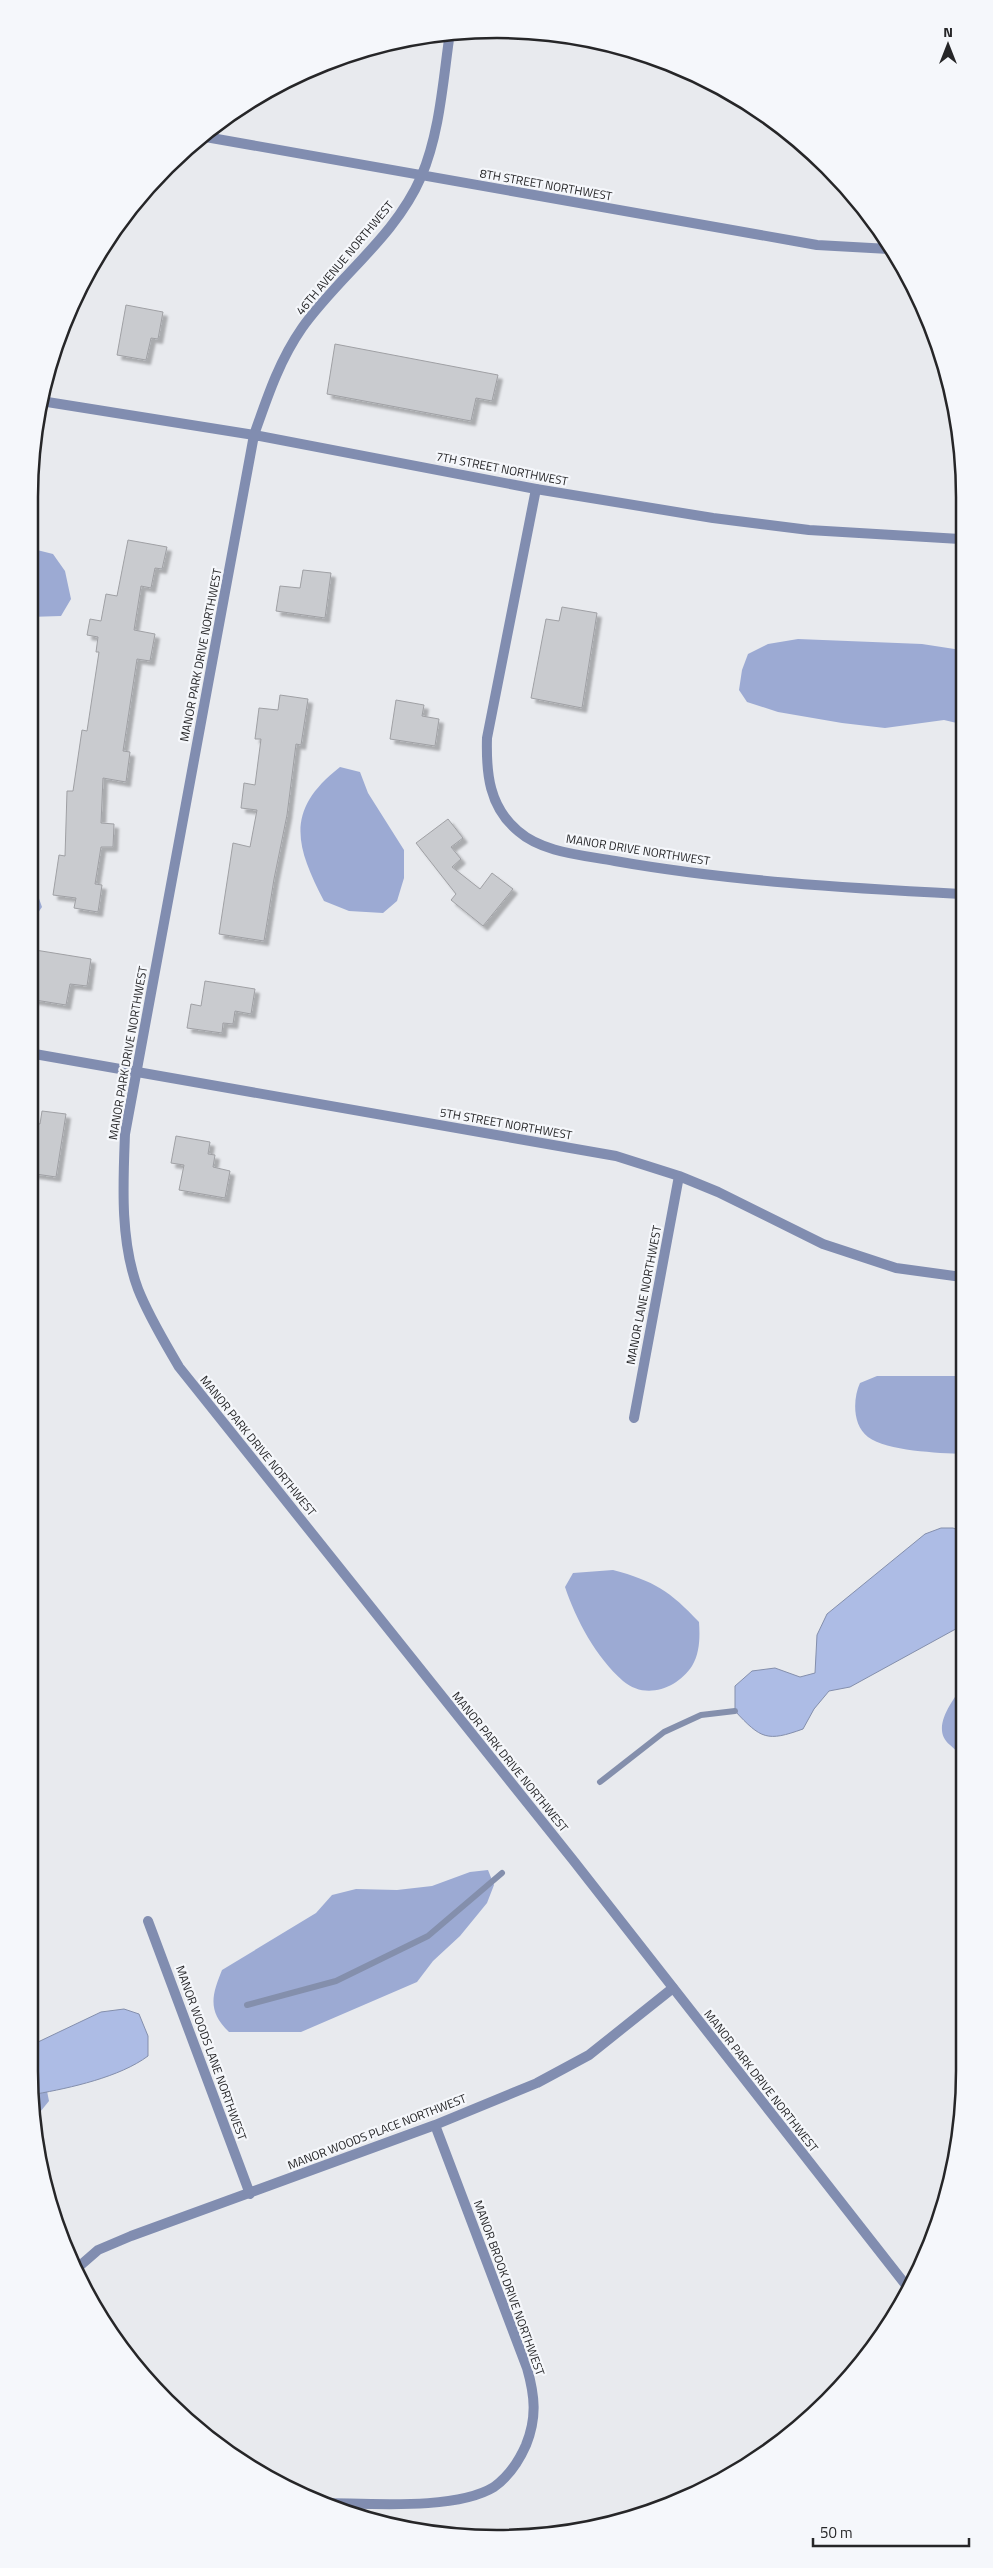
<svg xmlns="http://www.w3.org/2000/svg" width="993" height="2568" font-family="'Titillium Web',sans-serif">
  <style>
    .forest { fill: #9caad3 }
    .water { fill: #adbce5; stroke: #848fac }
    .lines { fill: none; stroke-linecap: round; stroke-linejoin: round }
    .stream { stroke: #848fac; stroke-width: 6 }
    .building { fill: #c9cbcf; stroke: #9fa0a4; filter: url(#shadow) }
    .minor { stroke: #818db0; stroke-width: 10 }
    .tertiary { stroke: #818db0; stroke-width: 10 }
    .labels { text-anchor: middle; stroke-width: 4.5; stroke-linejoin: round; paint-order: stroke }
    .street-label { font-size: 12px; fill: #262628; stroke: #f5f7fb }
    .rim { fill: none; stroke: #262628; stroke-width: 2.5 }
  </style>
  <defs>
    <filter id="shadow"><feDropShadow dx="4.5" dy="4.5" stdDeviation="1" flood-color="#0004"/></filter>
  </defs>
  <rect width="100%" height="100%" fill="#e8eaee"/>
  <path class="forest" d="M29,548L53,554L65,571L71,599L61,616L29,617Z
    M798,639L922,644L961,650V724L944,720L885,728L842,723L778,712L747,702L739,690L742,670L748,654L768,644Z
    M340,767L360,772L368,793L404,850V878L397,901L383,913L349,911L324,901C295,845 285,810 340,767Z
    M29,886L36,890L42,907L33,920L29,919Z
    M877,1376H963V1454C938,1453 887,1451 868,1437C852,1425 853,1398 860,1383Z
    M613,1570C654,1581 670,1591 699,1622C700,1636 700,1653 692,1666C677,1689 645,1700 623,1681C596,1657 576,1620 565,1587L573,1573Z
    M963,1686V1753C957,1753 955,1749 950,1745C930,1729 952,1701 963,1686Z
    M488,1870L494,1885L487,1903L460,1936L433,1961L417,1982L301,2032H229C207,2011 212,1995 222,1970L316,1913L332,1895L356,1889L397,1890L432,1886L470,1872Z
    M29,2073L45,2081L49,2101L36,2117Z"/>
  <path class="water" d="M941,1528H953L963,1532V1625L850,1687L829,1691L814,1709L803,1729C767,1742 761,1739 735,1711V1686L752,1671L775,1668L800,1677L815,1673L817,1635L827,1614L925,1534Z
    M124,2009L139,2014L148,2036V2056C120,2077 70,2088 36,2094L32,2092L29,2051L38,2042L101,2012Z"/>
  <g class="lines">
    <path class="stream" d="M600,1782L664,1732L701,1715L735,1711
      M247,2005L336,1981L428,1936L502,1873"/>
  </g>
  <path class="building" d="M126,305L163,312L158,339L151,338L146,360L117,355Z
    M335,344L498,375L492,401L476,398L471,421L327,394Z
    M128,540L167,547L162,569L155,568L151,588L141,586L134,630L155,634L150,661L137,659L123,751L130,752L126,782L103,778L101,823L114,824L113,847H101L95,884L102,885L98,912L74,908L76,898L53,895L59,855L65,856L67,791H73L82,730L87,731L99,652H96L98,637L87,635L90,619L101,621L106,594L117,596Z
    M303,570L331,573L325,618L276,611L280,586L300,588Z
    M562,607L597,613L582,708L531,698L546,619L559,621Z
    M280,695L308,699L301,745L296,744L287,815L274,879L264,941L219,934L233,843L250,847L257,810L241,808L244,783L255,785L261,739H255L259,708L278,710Z
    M396,700L424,705L422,716L439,719L435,746L390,739Z
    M448,819L463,838L451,847L461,859L452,867L480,889L492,873L513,889L483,926L451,900L456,894L416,843Z
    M29,949L91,959L87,986L70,984L66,1005L29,999Z
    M205,981L255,989L251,1014L235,1011L233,1024L223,1023L222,1033L187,1028L191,1004L201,1006Z
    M42,1111L66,1114L56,1177L29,1173V1122L40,1124Z
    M176,1136L210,1142L208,1154L215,1155L213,1167L230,1171L225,1198L179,1190L184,1165L171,1163Z"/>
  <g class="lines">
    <path class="minor" d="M200,136L817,245L889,249
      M254,435C267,398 279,361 302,328C339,276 395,237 421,177C440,133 443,80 450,32
      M536,489L487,738C486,773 489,807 518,831C543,853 583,855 615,861C729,881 845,888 961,894
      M29,1053L616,1156L679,1176L718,1192L823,1244L896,1268L962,1277
      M634,1418L679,1176
      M148,1921L250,2194
      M75,2270L98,2250L131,2236L435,2125L537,2083L589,2055L673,1988
      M321,2503C367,2503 455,2511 494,2487C508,2477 519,2461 526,2445C537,2418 535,2396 527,2368L435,2125"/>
    <path class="tertiary" d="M41,401L254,435L536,489L713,518L809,530L960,539
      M254,435L125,1134C123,1184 120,1241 138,1289C149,1317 164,1341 179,1367L573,1860L909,2289"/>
  </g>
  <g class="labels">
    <g class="street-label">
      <text transform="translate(546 185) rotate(10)" y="4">8TH STREET NORTHWEST</text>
      <text transform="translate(345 258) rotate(-50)" y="4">46TH AVENUE NORTHWEST</text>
      <text transform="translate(502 469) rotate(11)" y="4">7TH STREET NORTHWEST</text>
      <text transform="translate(201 655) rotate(-79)" y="4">MANOR PARK DRIVE NORTHWEST</text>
      <text transform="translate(638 850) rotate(9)" y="4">MANOR DRIVE NORTHWEST</text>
      <text transform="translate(128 1053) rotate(-80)" y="4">MANOR PARK DRIVE NORTHWEST</text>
      <text transform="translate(506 1124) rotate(10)" y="4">5TH STREET NORTHWEST</text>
      <text transform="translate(644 1295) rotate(-79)" y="4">MANOR LANE NORTHWEST</text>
      <text transform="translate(258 1446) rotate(51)" y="4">MANOR PARK DRIVE NORTHWEST</text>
      <text transform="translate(510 1762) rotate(51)" y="4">MANOR PARK DRIVE NORTHWEST</text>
      <text transform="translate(211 2053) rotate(70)" y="4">MANOR WOODS LANE NORTHWEST</text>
      <text transform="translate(761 2081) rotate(52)" y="4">MANOR PARK DRIVE NORTHWEST</text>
      <text transform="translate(377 2132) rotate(-21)" y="4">MANOR WOODS PLACE NORTHWEST</text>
      <text transform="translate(509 2288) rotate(70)" y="4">MANOR BROOK DRIVE NORTHWEST</text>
    </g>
  </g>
  <path d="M0 0H993V2568H0ZM497 38H497A459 459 0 0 1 956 497V2071A459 459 0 0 1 497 2530H497A459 459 0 0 1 38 2071V497A459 459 0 0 1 497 38Z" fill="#f5f7fb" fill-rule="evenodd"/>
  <path class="rim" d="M497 38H497A459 459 0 0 1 956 497V2071A459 459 0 0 1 497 2530H497A459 459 0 0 1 38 2071V497A459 459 0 0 1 497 38Z"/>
  <g transform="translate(948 45)" stroke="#f5f7fb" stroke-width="4" paint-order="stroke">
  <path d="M0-4L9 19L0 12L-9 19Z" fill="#262628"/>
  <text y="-8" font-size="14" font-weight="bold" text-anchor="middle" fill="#262628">N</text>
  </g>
  <path d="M813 2538v8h156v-8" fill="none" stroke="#262628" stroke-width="2.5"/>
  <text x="820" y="2538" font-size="15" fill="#262628" stroke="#f5f7fb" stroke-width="4" paint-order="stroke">50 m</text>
</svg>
